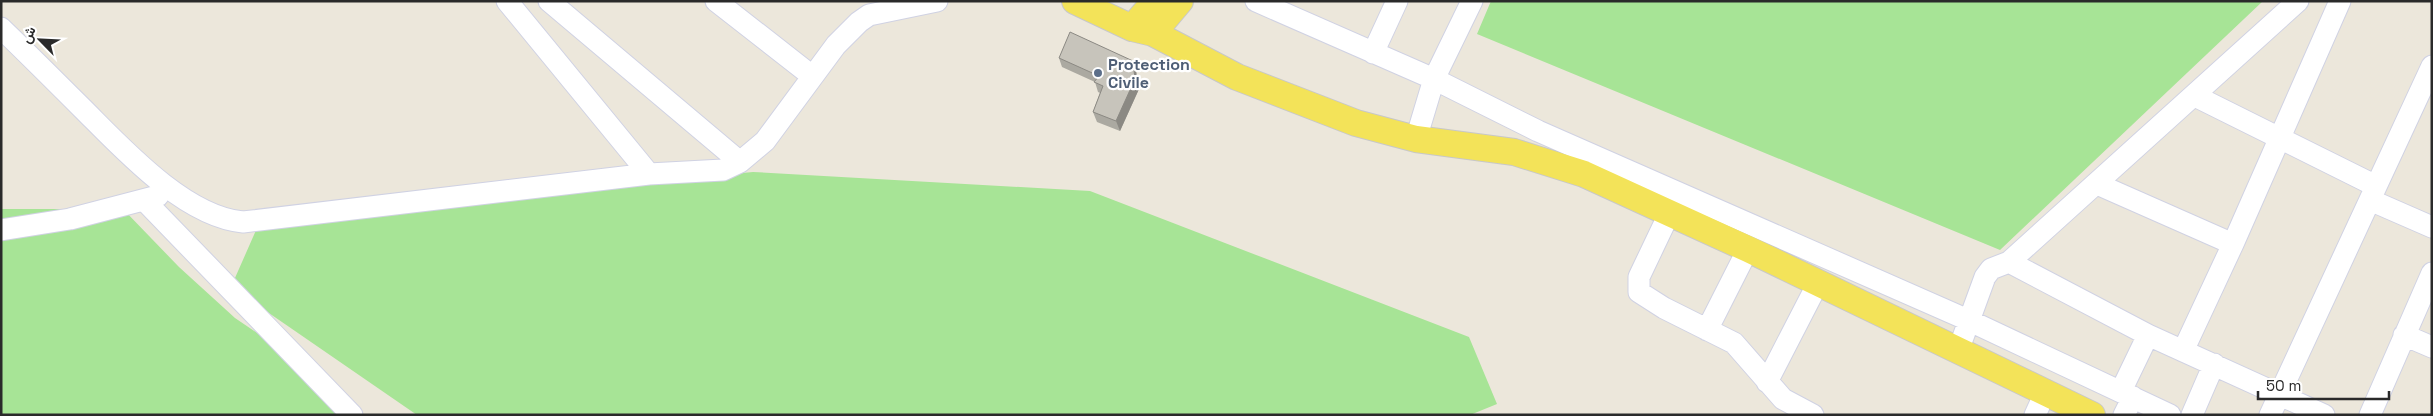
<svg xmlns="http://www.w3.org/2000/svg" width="2433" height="416" font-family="'Space Grotesk',Vazirmatn,sans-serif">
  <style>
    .green { fill: #a7e496 }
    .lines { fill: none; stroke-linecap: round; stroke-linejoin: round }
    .minor-casing { stroke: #d0d2e3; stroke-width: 23 }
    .major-casing { stroke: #c8c8c8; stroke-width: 28 }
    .minor { stroke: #fff; stroke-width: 21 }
    .major { stroke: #f3e359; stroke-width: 26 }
    .wall { fill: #aba9a1 }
    .shaded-wall { fill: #8b8983 }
    .building { fill: #c7c4bb; stroke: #8b8983 }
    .service-dot { fill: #5c6f8a; stroke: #fff; stroke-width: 2 }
    .labels { text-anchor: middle; stroke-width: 4.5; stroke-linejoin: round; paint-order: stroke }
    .service-label { font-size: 16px; font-weight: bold; fill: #4e5e75; stroke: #fff; text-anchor: start }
  </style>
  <rect width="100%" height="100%" fill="#ece7db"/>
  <path class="green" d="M1491,1H2263L2000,250L1477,34Z
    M753,172L1090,191L1469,337L1497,404L1470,415H417L231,287L261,219Z
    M1,209H123L179,267L235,318L312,370L359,415H1Z"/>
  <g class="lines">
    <defs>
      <path id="minor" d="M507,1L649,174
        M549,1L740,162
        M716,1L812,76
        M1256,1L1434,79L1538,131L1968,320L2170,415
        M2298,1L2009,262L2148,335L2324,415
        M1,28C29,55 56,82 83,109C123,149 185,217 243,222L649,174L723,170L740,162L765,141L836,45L859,22L869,15L937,1
        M1373,53L1397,1
        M2195,96L2376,186
        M1416,139L1434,79L1472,1
        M2097,184L2233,244
        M144,200L352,415
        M2370,200L2432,227
        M1669,214L1639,277V292L1664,308L1734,343L1783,399L1813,415
        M1,230L70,219L158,196
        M1707,330L1748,249
        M2404,335L2432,347
        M1958,351L1985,277L1991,269L2009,262
        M2183,351L2233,244L2340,1
        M1767,382L1818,283
        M2121,391L2148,335
        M2035,415L2045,393
        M2124,415L2133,397
        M2192,415L2214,364
        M2270,415L2432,66
        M2370,415L2432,273"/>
      <path id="major" d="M1075,1L1132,28L1153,33L1237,77L1356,123L1416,139L1514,152L1584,174L1748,249L2092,415
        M1132,28L1155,1
        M1153,33L1180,1"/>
    </defs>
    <use href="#minor" class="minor-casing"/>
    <use href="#major" class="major-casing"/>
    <use href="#minor" class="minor"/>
    <use href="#major" class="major"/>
  </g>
  <path class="wall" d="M1059,58L1136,71L1139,89L1120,131L1097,122L1093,112L1100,93L1098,92L1095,82L1062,67Z"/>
  <path class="shaded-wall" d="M1133,61L1136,71L1139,89L1120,131L1116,121Z"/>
  <path class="building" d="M1070,32L1133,61L1135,79L1116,121L1093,112L1103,86L1094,82L1099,76L1059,58Z"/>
  <circle class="service-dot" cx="1098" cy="73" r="5"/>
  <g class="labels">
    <g class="service-label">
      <text x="1108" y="70">Protection<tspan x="1108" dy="18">Civile</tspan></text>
    </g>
  </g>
  <rect width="2433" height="416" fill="none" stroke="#2a2a2a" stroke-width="5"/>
  <g transform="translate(40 40) rotate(294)" stroke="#ffffff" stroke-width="4" paint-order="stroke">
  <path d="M0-4L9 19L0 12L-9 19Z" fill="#2a2a2a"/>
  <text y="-8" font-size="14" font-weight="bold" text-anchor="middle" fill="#2a2a2a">ش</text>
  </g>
  <path d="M2258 391v8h131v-8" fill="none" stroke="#2a2a2a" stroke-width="2.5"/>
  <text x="2266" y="391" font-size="15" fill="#2a2a2a" stroke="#ffffff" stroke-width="4" paint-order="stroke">50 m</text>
</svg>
